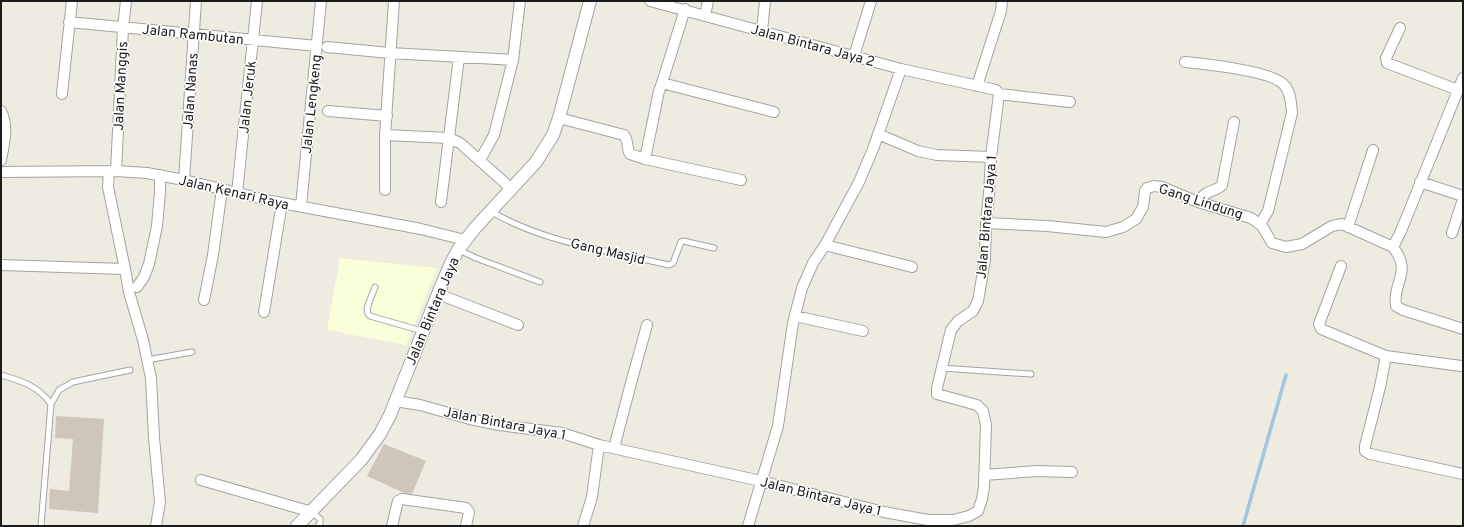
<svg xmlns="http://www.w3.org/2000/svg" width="1464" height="527" font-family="Overpass,sans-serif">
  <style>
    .education { fill: #faffd9 }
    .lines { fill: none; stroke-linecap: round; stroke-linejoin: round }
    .stream { stroke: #9ec7df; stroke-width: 3.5 }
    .building { fill: #cec6ba }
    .service-casing { stroke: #a3a3a3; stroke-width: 7 }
    .minor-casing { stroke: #a3a3a3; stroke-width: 12 }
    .tertiary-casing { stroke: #a3a3a3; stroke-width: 14 }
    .service { stroke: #fff; stroke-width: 5 }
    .minor { stroke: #fff; stroke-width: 10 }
    .tertiary { stroke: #fff; stroke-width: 12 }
    .labels { text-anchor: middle; stroke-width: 3; stroke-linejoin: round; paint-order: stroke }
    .street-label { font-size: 14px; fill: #1c1c1c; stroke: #fff }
  </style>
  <rect width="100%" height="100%" fill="#eeece1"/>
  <path class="education" d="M340,258L437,268L406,345L327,330Z"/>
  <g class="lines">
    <path class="stream" d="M1243,526L1286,375"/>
  </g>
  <path class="building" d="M56,416L104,419L98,513L49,509L50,489L69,491L73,439L55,438Z
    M384,444L426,461L412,494L404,493L367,476Z"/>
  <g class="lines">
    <defs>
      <path id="service" d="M492,212C545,243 610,251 669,265L673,263L681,242L683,241L714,248
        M459,250L476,258L540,282
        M375,287L367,308L368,314L370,316L422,331
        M147,360L192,352
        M941,368L1031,374
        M1,375C22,381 38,386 51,404
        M312,512L320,519V523L318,526
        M41,526L51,404L59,390L73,382L130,370"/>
      <path id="minor" d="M705,16L708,1
        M69,22L317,46
        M1400,28L1386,58L1387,63L1458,90
        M762,31L765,1
        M327,47L390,53L513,60
        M854,56L871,1
        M1185,62C1205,64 1275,71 1285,86C1291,93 1291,104 1292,113L1268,211L1260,224
        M1463,78L1401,231L1393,247C1413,273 1392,282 1396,306L1403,310L1463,329
        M662,83L774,112
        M977,86L1001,11L1002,1
        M62,94L72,1
        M999,94L1070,102
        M1,111C9,127 4,144 1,160
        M328,111L387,116
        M559,118L624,135C629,141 626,148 630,154L645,159L741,180
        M878,134L918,151L937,155L991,157
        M385,135L449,138L460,143L505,183L511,191
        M645,159L659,91L662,83L685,9
        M480,160L494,135L513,60L520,1
        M109,171L108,187L125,269L129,292L143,340L151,378L154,438L160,502L156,526
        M116,171L123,28L126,1
        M1,172L116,171L147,173L184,180L271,201L421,229L465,240
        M184,180L196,1
        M1420,182L1463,196
        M385,190V135L394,1
        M237,193L257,1
        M441,202L459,57
        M1198,202C1207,188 1215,193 1222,185L1234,122
        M301,206L321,1
        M986,223L1047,226L1106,232L1123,227L1136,219L1143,207L1145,191L1147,188L1154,186L1162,187L1198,202L1251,218L1262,226L1272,243L1286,247L1302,244L1332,226L1342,224L1393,247
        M1348,227L1373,150
        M1452,233L1463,199
        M825,245L912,267
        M1,265L125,269
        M1341,266L1319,324L1321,329L1386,356L1380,387L1365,446V451L1370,454L1463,474
        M137,287L144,277L149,264L157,226L160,192V175
        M438,294L518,325
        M204,300L213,255L222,189
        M264,312L282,203
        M795,316L863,331
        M1386,356L1461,366
        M395,401L420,405L470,419L499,425L562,433L599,445L761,481L884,512L928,520H953L969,516L978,511L982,499L984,487L986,425L983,411L977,405L937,394V388L951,330L958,321L973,311L978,301L985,260L986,223L989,193L991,157L999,94L996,90L992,89L901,69L650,1
        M614,448L631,383L647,325
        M984,475L1037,471L1072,472
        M201,480L312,512
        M392,526L398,501L402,499L466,508L469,512L466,526
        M583,526L592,497L599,445
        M748,526L778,426L793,323L802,288L813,263L825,245L859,182L873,149L901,69"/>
      <path id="tertiary" d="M297,526L361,460L380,434L390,415L438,294L451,263L458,250L475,228L536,162L553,135L559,118L590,1"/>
    </defs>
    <use href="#service" class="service-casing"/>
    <use href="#minor" class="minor-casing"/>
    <use href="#tertiary" class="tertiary-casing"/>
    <use href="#service" class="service"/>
    <use href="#minor" class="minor"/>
    <use href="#tertiary" class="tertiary"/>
  </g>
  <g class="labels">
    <g class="street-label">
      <text transform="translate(193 34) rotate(6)" y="5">Jalan Rambutan</text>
      <text transform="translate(813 45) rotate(15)" y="5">Jalan Bintara Jaya 2</text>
      <text transform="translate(120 86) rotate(-87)" y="5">Jalan Manggis</text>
      <text transform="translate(190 91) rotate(-86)" y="5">Jalan Nanas</text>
      <text transform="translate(247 97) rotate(-84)" y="5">Jalan Jeruk</text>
      <text transform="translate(311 104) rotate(-84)" y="5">Jalan Lengkeng</text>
      <text transform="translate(234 192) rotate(13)" y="5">Jalan Kenari Raya</text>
      <text transform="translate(1201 201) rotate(18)" y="5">Gang Lindung</text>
      <text transform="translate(986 217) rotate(-85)" y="5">Jalan Bintara Jaya 1</text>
      <text transform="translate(608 251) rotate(13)" y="5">Gang Masjid</text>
      <text transform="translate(432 311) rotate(-67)" y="5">Jalan Bintara Jaya</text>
      <text transform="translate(505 423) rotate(11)" y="5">Jalan Bintara Jaya 1</text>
      <text transform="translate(821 496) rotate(14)" y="5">Jalan Bintara Jaya 1</text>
    </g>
  </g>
  <rect width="1464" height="527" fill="none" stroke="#1c1c1c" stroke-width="4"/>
</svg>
